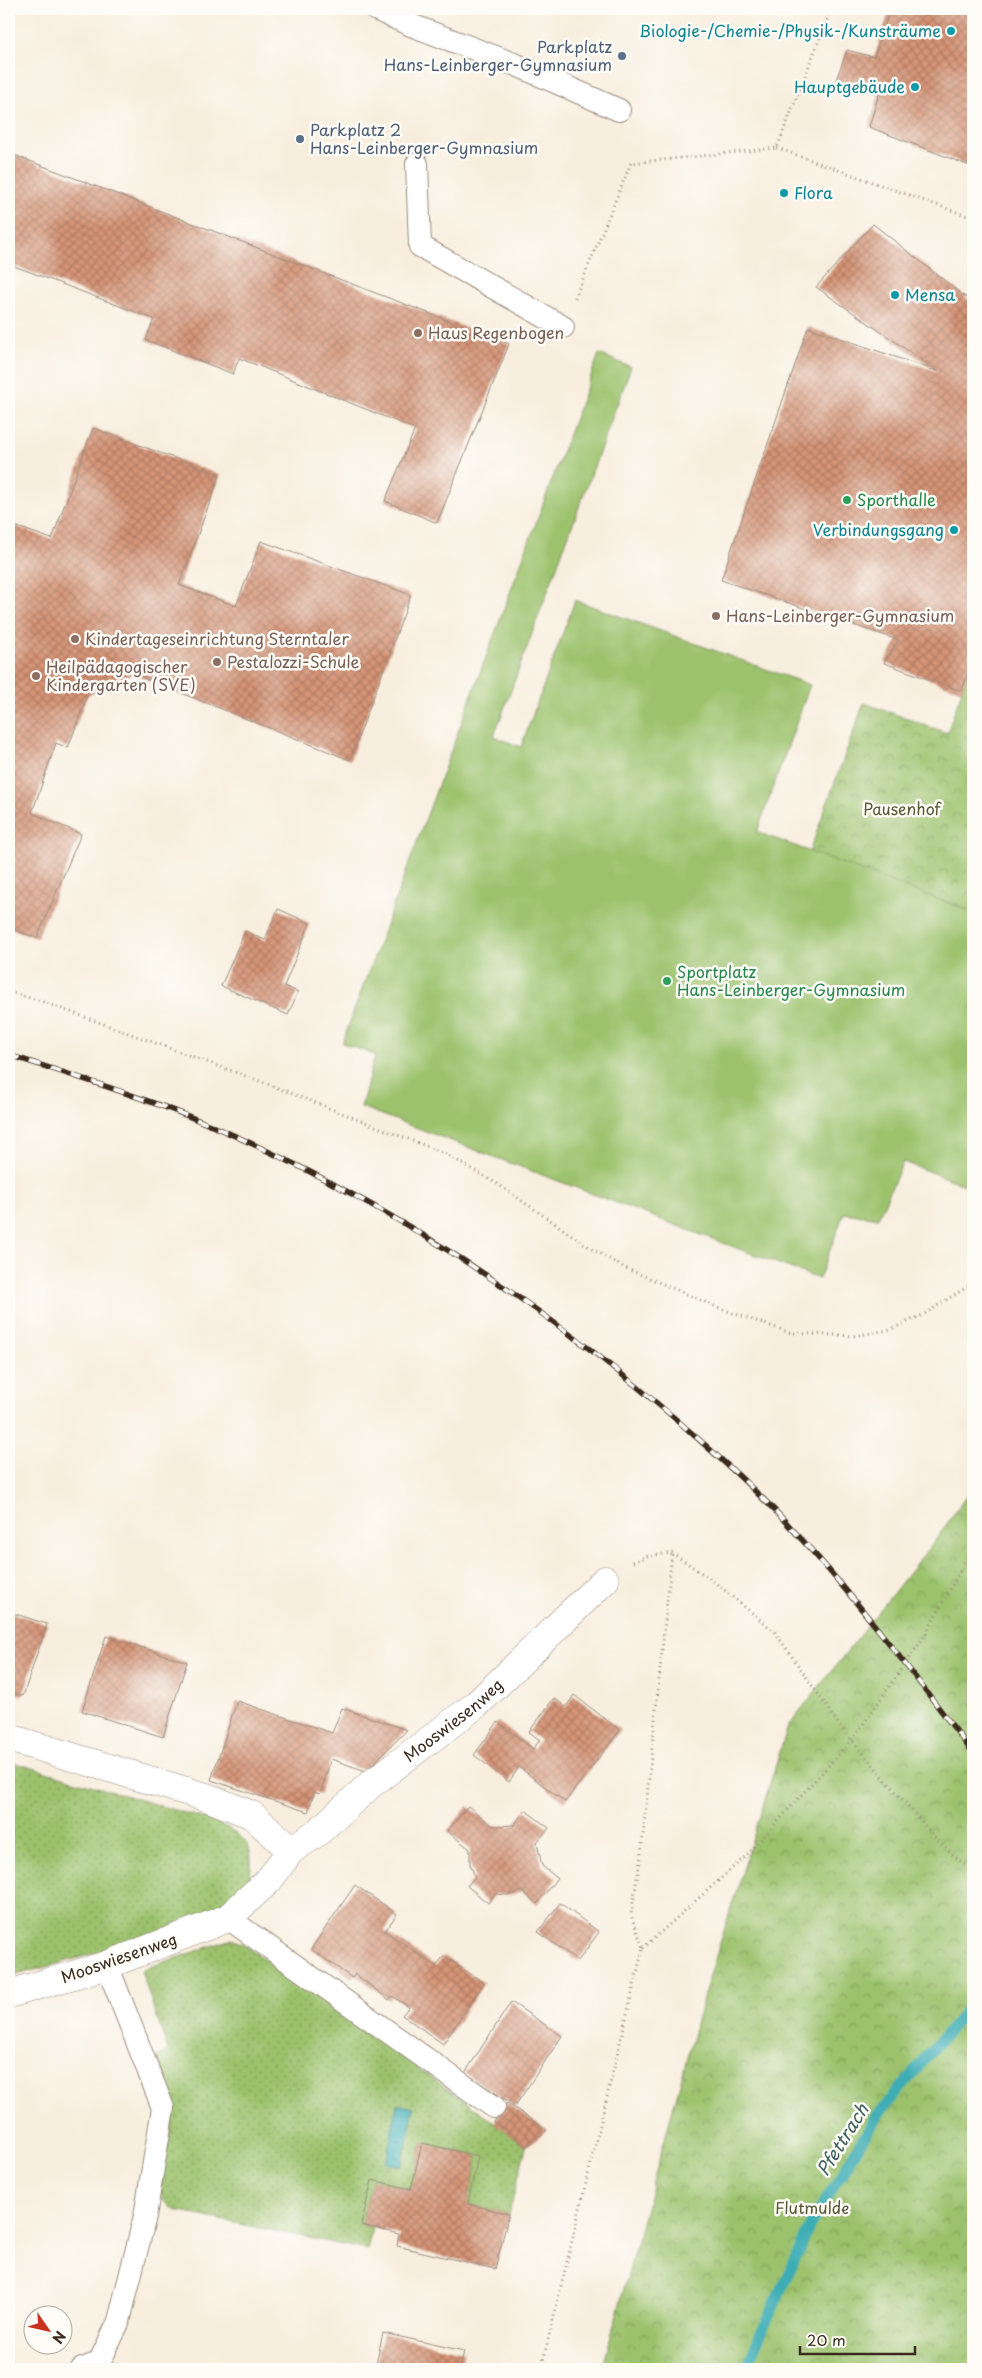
<svg xmlns="http://www.w3.org/2000/svg" width="982" height="2378" font-family="'Playpen Sans',sans-serif">
  <style>
    .grass { fill: url(#grass-dots); stroke: #6c7646 }
    .park { fill: url(#park-crowns); stroke: #6c7646 }
    .pitch { fill: #9cc26d; stroke: #6c7646 }
    .water { fill: url(#water-ripples); stroke: #3c6c6a }
    .lines { fill: none; stroke-linecap: round; stroke-linejoin: round }
    .stream { stroke: #3cadb5; stroke-width: 11 }
    .building { fill: url(#building-cross-hatch) }
    .service-casing { stroke: #9a8c7e; stroke-width: 24 }
    .minor-casing { stroke: #9a8c7e; stroke-width: 29 }
    .path { stroke: #9a8c7e; stroke-width: 3; stroke-dasharray: 1 4; stroke-linecap: butt }
    .service { stroke: #fff; stroke-width: 22 }
    .minor { stroke: #fff; stroke-width: 28 }
    .rail-casing { stroke: #3b2a1e; stroke-width: 5.5 }
    .rail { stroke: #fdfcf7; stroke-width: 4; stroke-dasharray: 11; stroke-linecap: butt }
    .culture-dot { fill: #0f9aa8; stroke: #fdfcf7; stroke-width: 2 }
    .service-dot { fill: #5c6f8a; stroke: #fdfcf7; stroke-width: 2 }
    .education-dot { fill: #8d6e63; stroke: #fdfcf7; stroke-width: 2 }
    .leisure-dot { fill: #2e9e5b; stroke: #fdfcf7; stroke-width: 2 }
    .labels { text-anchor: middle; stroke-width: 5; stroke-linejoin: round; paint-order: stroke }
    .culture-label { font-size: 16px; fill: #0d838f; stroke: #fdfcf7; text-anchor: end }
    .service-label { font-size: 16px; fill: #4e5e75; stroke: #fdfcf7; text-anchor: end }
    .education-label { font-size: 16px; fill: #785e54; stroke: #fdfcf7; text-anchor: start }
    .leisure-label { font-size: 16px; fill: #27864d; stroke: #fdfcf7; text-anchor: start }
    .park-label { font-size: 16px; fill: #585836; stroke: #fdfcf7 }
    .street-label { font-size: 16px; fill: #3b2a1e; stroke: #fdfcf7 }
    .water-label { font-size: 18px; font-style: italic; fill: #3b5e5a; stroke: #fdfcf7 }
  </style>
  <defs>
    <pattern id="grass-dots" width="8" height="8" patternUnits="userSpaceOnUse" patternTransform="scale(1.25)"><rect width="8" height="8" fill="#9cc26d"/><path d="M2 2h.1M6 6h.1" fill="none" stroke="#809e59" stroke-width="1.8" stroke-linecap="round"/></pattern>
    <pattern id="park-crowns" width="20" height="18" patternUnits="userSpaceOnUse" patternTransform="scale(1.25)"><rect width="20" height="18" fill="#9cc26d"/><path d="M2 6a3 3 0 1 1 6 0M12 15a3 3 0 1 1 6 0" fill="none" stroke="#809e59"/></pattern>
    <pattern id="water-ripples" width="26" height="14" patternUnits="userSpaceOnUse" patternTransform="scale(1.25)"><rect width="26" height="14" fill="#3cadb5"/><path d="M2 4q2-2 4 0t4 0M15 11q2-2 4 0t4 0" fill="none" stroke="#348d93"/></pattern>
    <pattern id="building-cross-hatch" width="8" height="8" patternUnits="userSpaceOnUse" patternTransform="scale(1.25)"><rect width="8" height="8" fill="#d59477"/><path d="M0 0l8 8M0 8l8-8" fill="none" stroke="#ae7961"/></pattern>
  </defs>
  <rect width="100%" height="100%" fill="#fdfcf7"/>
  <filter id="ink" filterUnits="userSpaceOnUse"><feTurbulence type="fractalNoise" baseFrequency=".02" numOctaves="2"/><feDisplacementMap in="SourceGraphic" scale="10" xChannelSelector="R" yChannelSelector="G"/><feConvolveMatrix kernelMatrix="1 2 1 2 8 2 1 2 1" color-interpolation-filters="sRGB"/></filter>
  <filter id="wash" filterUnits="userSpaceOnUse"><feTurbulence type="fractalNoise" baseFrequency=".0096" numOctaves="4" result="noise"/><feDisplacementMap in="SourceGraphic" scale="20" xChannelSelector="R" yChannelSelector="G"/><feGaussianBlur stdDeviation="1.12" result="paint"/><feColorMatrix in="noise" values="0 0 0 0 0 0 0 0 0 0 0 0 0 0 0 0 0 1.4 0 .05"/><feComposite in="paint" operator="in"/></filter>
  <g filter="url(#wash)">
    <rect width="100%" height="100%" fill="#f8eede"/>
    <path class="grass" d="M9,1761L215,1822C235,1831 253,1840 251,1864C251,1871 250,1881 246,1886C219,1924 58,1963 9,1977Z
      M232,1939L243,1944L494,2122L526,2147L509,2214L468,2204L478,2156L422,2143L411,2189L372,2180L361,2225L372,2228L367,2250L181,2212C169,2208 162,2201 160,2189L175,2106L157,2057L168,2051L141,1970Z"/>
    <path class="park" d="M973,659V912L809,853L864,703L947,733Z
      M973,1486V2369H602L706,1988L788,1726L940,1534Z"/>
    <path class="pitch" d="M599,354L631,367L494,736L521,747L575,600L810,685L757,832L973,912V1188L903,1162L878,1218L844,1213L819,1279L361,1107L375,1055L342,1043Z"/>
    <path class="water" d="M397,2104L414,2108L402,2166L386,2163Z"/>
    <g class="lines">
      <path class="stream" d="M745,2369L810,2226L877,2116L973,2002"/>
    </g>
    <g id="blocks">
      <path class="building" d="M890,9H973V167L869,127L879,94L836,80L847,50L874,57Z
        M9,153L509,344L437,523L385,501L415,429L239,358L233,374L146,340L154,319L9,264Z
        M873,224L973,303V659L962,691L884,663L898,640L721,580L808,327L939,372L816,287Z
        M93,428L220,475L179,585L236,606L261,541L411,595L350,760L131,673L87,696L68,748L56,743L32,813L81,834L37,938L9,928V524L52,539Z
        M278,909L310,923L284,986L298,992L288,1015L221,986L245,931L265,940Z
        M9,1612L47,1624L23,1696L9,1692Z
        M106,1636L187,1662L163,1737L82,1711Z
        M574,1695L620,1730L565,1802L519,1767L509,1782L474,1755L498,1722L533,1749L540,1740L529,1732L554,1698L566,1707Z
        M237,1701L332,1733L342,1708L407,1730L366,1771L331,1759L320,1794L314,1792L308,1812L211,1780Z
        M468,1806L493,1826L514,1825L525,1810L549,1828L537,1842L542,1866L557,1878L537,1904L522,1891L510,1895L495,1894L488,1903L467,1886L475,1877L470,1864V1849L447,1831Z
        M355,1885L397,1914L385,1931L436,1966L444,1956L484,1983L443,2044L402,2015L409,2007L392,1996L389,2000L355,1974L352,1978L311,1949Z
        M560,1903L599,1932L578,1961L538,1932Z
        M511,2002L562,2036L515,2106L465,2073Z
        M507,2103L547,2130L526,2147L494,2122Z
        M422,2143L478,2156L468,2204L509,2214L495,2269L397,2246L399,2234L361,2225L372,2180L411,2189Z
        M383,2333L464,2351L460,2369H375Z"/>
    </g>
  </g>
  <g filter="url(#ink)">
    <use href="#blocks" fill-opacity="0" stroke="#9a8c7e" stroke-width="1"/>
    <g class="lines">
      <defs>
        <path id="service" d="M375,9L411,25L519,66L619,110
          M417,164L420,246L563,327
          M228,1918L494,2107
          M82,2369L99,2363L119,2321L145,2216L163,2108L107,1965"/>
        <g id="minor">
          <path d="M9,1738L209,1798L252,1815L291,1850L269,1880L228,1918L107,1965L9,1994"/>
          <path id="s1" d="M291,1850L318,1832L370,1785L477,1704L605,1580"/>
        </g>
      </defs>
      <use href="#service" class="service-casing"/>
      <use href="#minor" class="minor-casing"/>
      <path class="path" d="M777,148L973,218
        M575,298L631,163L777,148L831,9
        M9,992L38,1000L270,1085L444,1153L496,1183L592,1249L623,1267L724,1310L791,1333L853,1336L889,1330L923,1315L973,1283
        M633,1562L648,1556L672,1553L712,1580L775,1632L840,1726L931,1833L954,1856L973,1871
        M643,1948L746,1856L852,1740L924,1637L973,1547
        M541,2369L643,1948L631,1915L641,1855L672,1553"/>
      <use href="#service" class="service"/>
      <use href="#minor" class="minor"/>
      <defs>
        <path id="rail" d="M9,1055C87,1080 169,1105 244,1140C401,1212 547,1308 678,1421C713,1452 749,1483 781,1517C851,1591 912,1672 973,1753"/>
      </defs>
      <use href="#rail" class="rail-casing"/>
      <use href="#rail" class="rail"/>
    </g>
  </g>
  <g class="culture-dot">
    <circle cx="951" cy="31" r="5"/>
    <circle cx="915" cy="87" r="5"/>
    <circle cx="784" cy="193" r="5"/>
    <circle cx="895" cy="295" r="5"/>
    <circle cx="954" cy="530" r="5"/>
  </g>
  <g class="service-dot">
    <circle cx="622" cy="56" r="5"/>
    <circle cx="300" cy="139" r="5"/>
  </g>
  <g class="education-dot">
    <circle cx="418" cy="333" r="5"/>
    <circle cx="716" cy="616" r="5"/>
    <circle cx="75" cy="639" r="5"/>
    <circle cx="217" cy="662" r="5"/>
    <circle cx="36" cy="676" r="5"/>
  </g>
  <g class="leisure-dot">
    <circle cx="847" cy="500" r="5"/>
    <circle cx="667" cy="981" r="5"/>
  </g>
  <g class="labels">
    <g class="culture-label">
      <text x="941" y="37">Biologie-/Chemie-/Physik-/Kunsträume</text>
      <text x="905" y="93">Hauptgebäude</text>
      <text x="794" y="199" text-anchor="start">Flora</text>
      <text x="905" y="301" text-anchor="start">Mensa</text>
      <text x="944" y="536">Verbindungsgang</text>
    </g>
    <g class="service-label">
      <text x="612" y="53">Parkplatz<tspan x="612" dy="18">Hans-Leinberger-Gymnasium</tspan></text>
      <text x="310" y="136" text-anchor="start">Parkplatz 2<tspan x="310" dy="18">Hans-Leinberger-Gymnasium</tspan></text>
    </g>
    <g class="education-label">
      <text x="428" y="339">Haus Regenbogen</text>
      <text x="726" y="622">Hans-Leinberger-Gymnasium</text>
      <text x="85" y="645">Kindertageseinrichtung Sterntaler</text>
      <text x="227" y="668">Pestalozzi-Schule</text>
      <text x="46" y="673">Heilpädagogischer<tspan x="46" dy="18">Kindergarten (SVE)</tspan></text>
    </g>
    <g class="leisure-label">
      <text x="857" y="506">Sporthalle</text>
      <text x="677" y="978">Sportplatz<tspan x="677" dy="18">Hans-Leinberger-Gymnasium</tspan></text>
    </g>
    <g class="park-label">
      <text x="902" y="815">Pausenhof</text>
      <text x="812" y="2214">Flutmulde</text>
    </g>
    <g class="street-label">
      <text dy="6" stroke="none"><textPath href="#s1" startOffset="208">Mooswiesenweg</textPath></text>
      <text transform="translate(119 1958) rotate(-19)" y="6">Mooswiesenweg</text>
    </g>
    <g class="water-label">
      <text transform="translate(843 2140) rotate(-58)" y="6">Pfettrach</text>
    </g>
  </g>
  <rect width="982" height="2378" fill="none" stroke="#fdfcf7" stroke-width="30"/>
  <g transform="translate(48 2330) rotate(124)"><circle r="24" fill="#fdfcf7" stroke="#afa8a0"/>
  <path d="M0-4L9 19L0 12L-9 19Z" fill="#c8321e"/>
  <text y="-8" font-size="14" font-weight="bold" text-anchor="middle" fill="#3b2a1e">N</text>
  </g>
  <path d="M800 2346v8h115v-8" fill="none" stroke="#3b2a1e" stroke-width="2.5"/>
  <text x="807" y="2346" font-size="15" fill="#3b2a1e" stroke="#fdfcf7" stroke-width="4" paint-order="stroke">20 m</text>
</svg>
